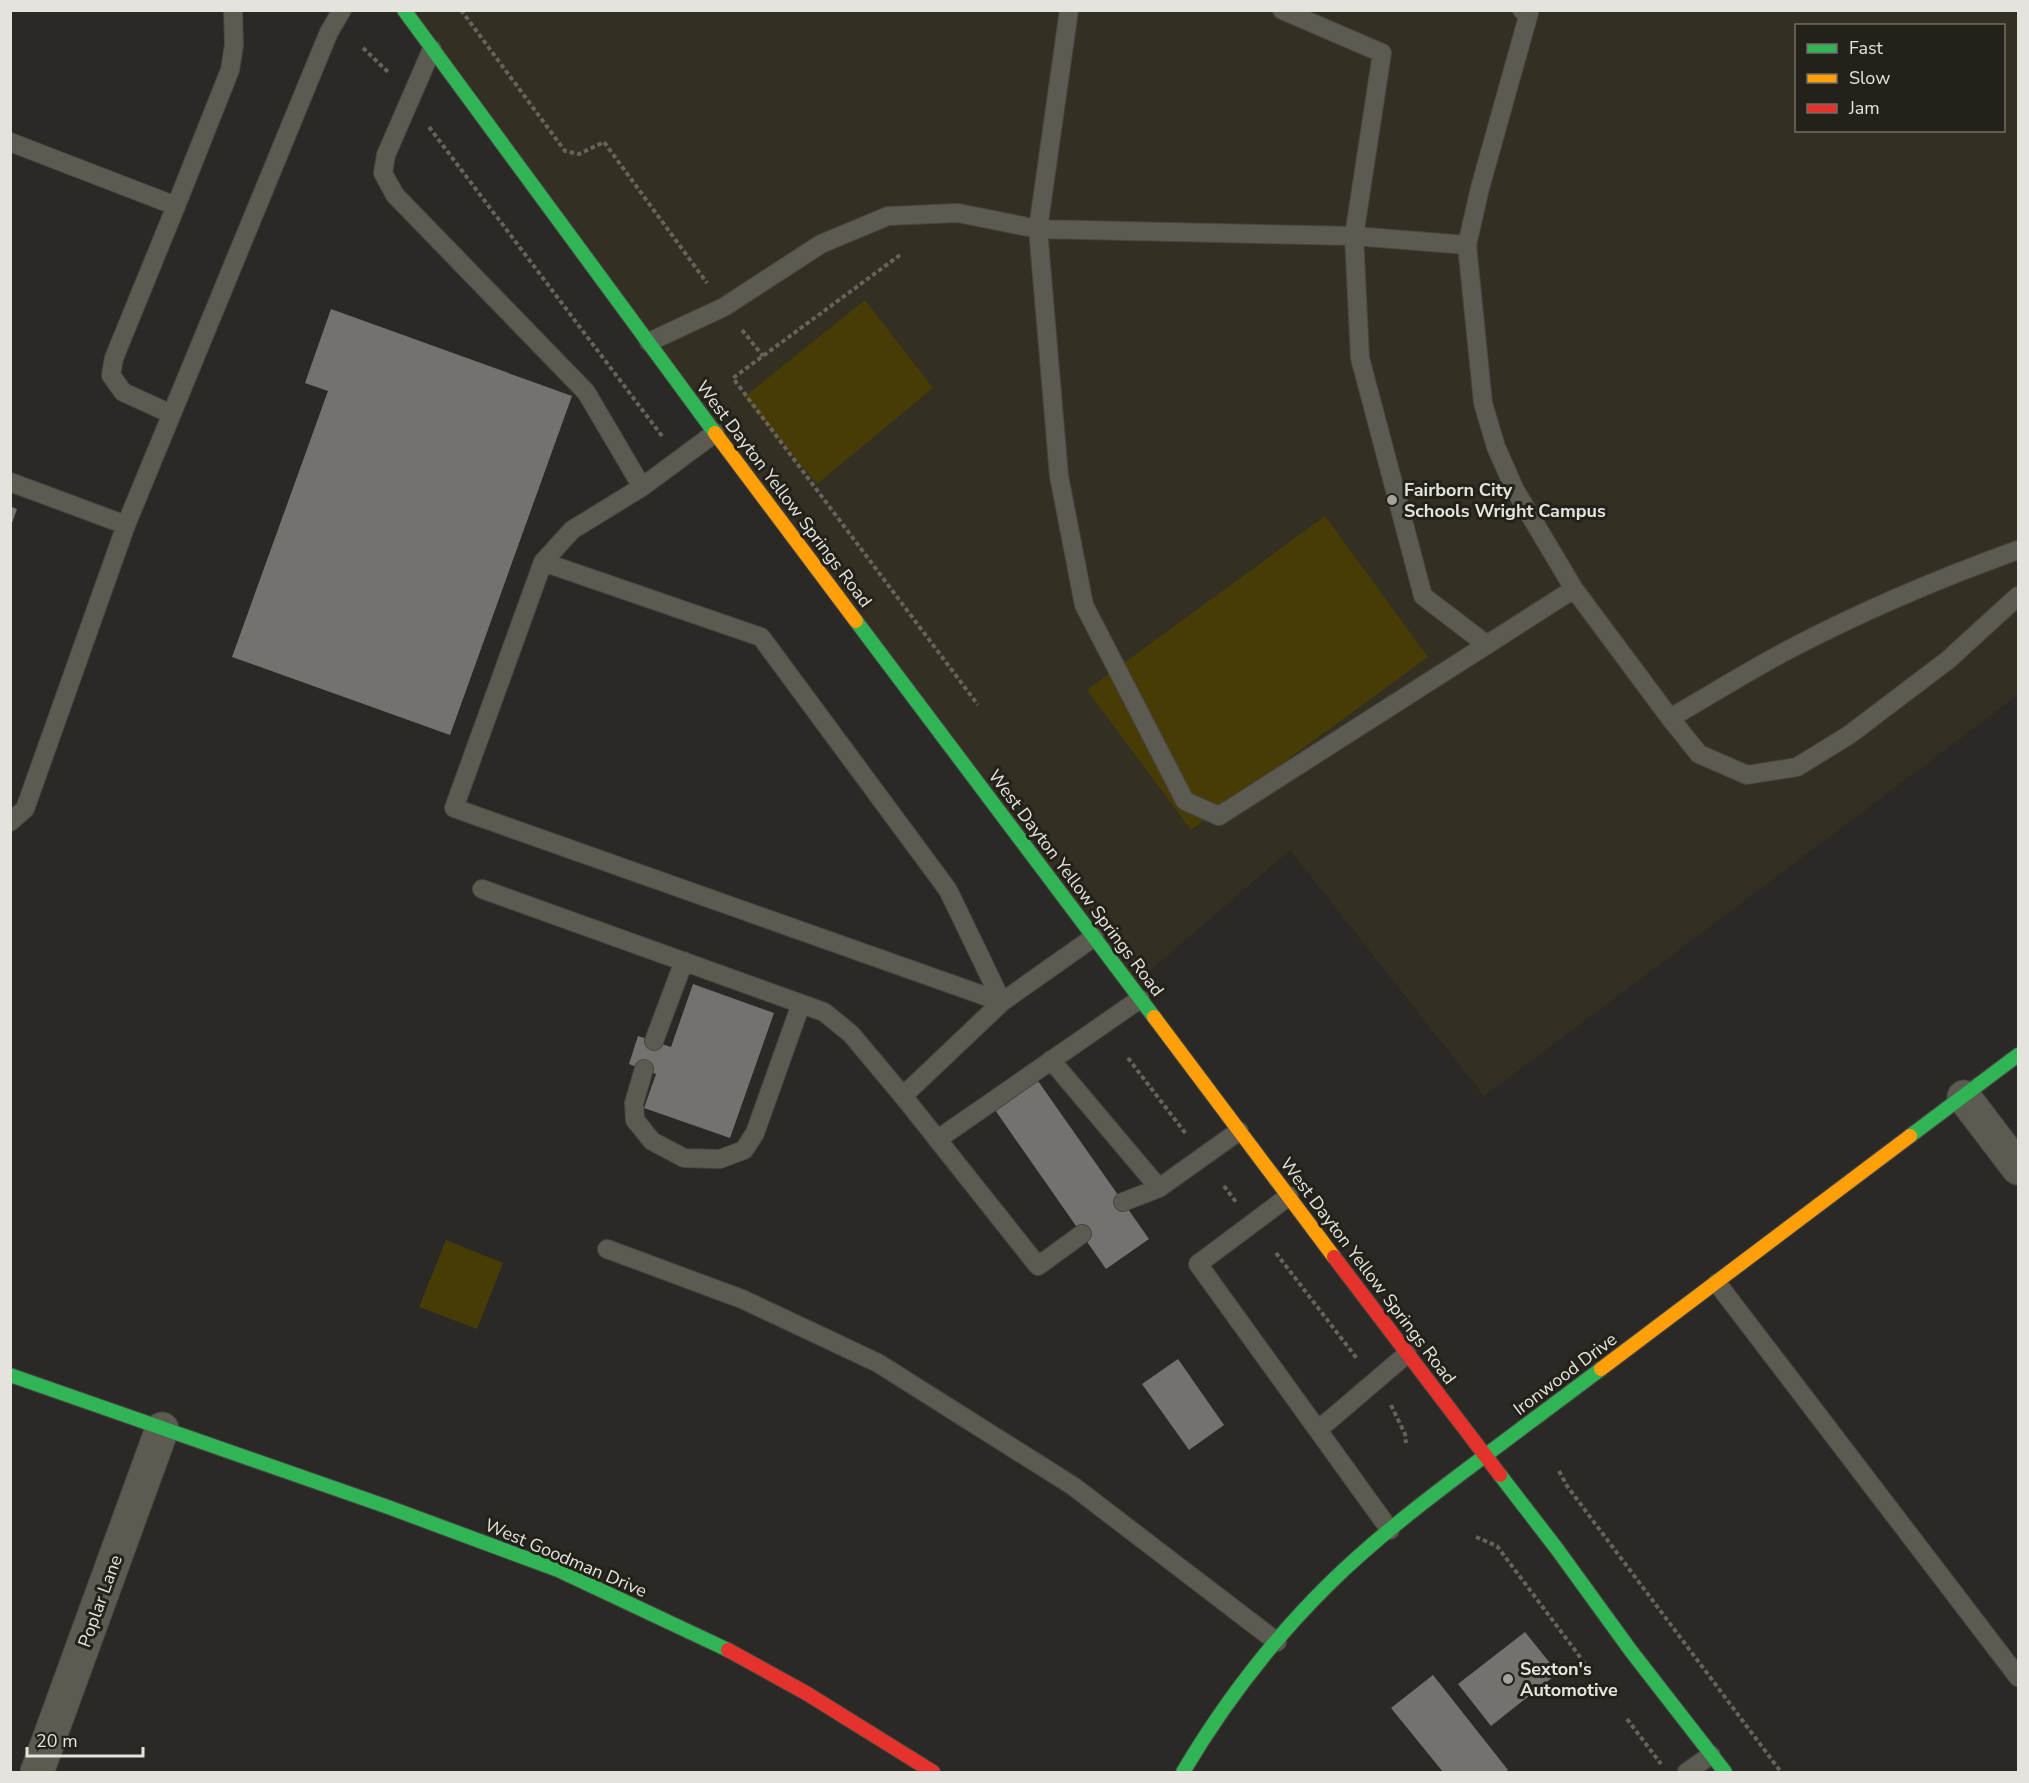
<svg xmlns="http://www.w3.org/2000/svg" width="2029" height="1783" font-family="'Nunito Sans',sans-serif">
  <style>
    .built { fill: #332f22; fill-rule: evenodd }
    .green { fill: #473b06 }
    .building { fill: #73726e }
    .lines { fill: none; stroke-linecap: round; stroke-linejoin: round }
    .lane-casing { stroke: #474643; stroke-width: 20 }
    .street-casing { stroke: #474643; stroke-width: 35 }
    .fast-casing { stroke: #474643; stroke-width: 16 }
    .slow-casing { stroke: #474643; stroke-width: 16 }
    .jam-casing { stroke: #474643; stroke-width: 16 }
    .path { stroke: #65635c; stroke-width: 4; stroke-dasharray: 4.5 3; stroke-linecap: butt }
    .lane { stroke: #5c5a51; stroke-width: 18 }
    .street { stroke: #5c5a51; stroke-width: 33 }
    .fast { stroke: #30b455; stroke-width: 14 }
    .slow { stroke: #ff9f0a; stroke-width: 14 }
    .jam { stroke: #e5322d; stroke-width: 14 }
    .poi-dot { fill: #a3a29d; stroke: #232119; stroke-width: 2 }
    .labels { text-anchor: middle; stroke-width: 6; stroke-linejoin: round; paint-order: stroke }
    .poi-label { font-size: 18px; font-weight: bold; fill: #e4e3dd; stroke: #232119; text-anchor: start }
    .street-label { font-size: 18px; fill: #e4e3dd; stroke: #232119 }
  </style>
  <rect width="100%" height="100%" fill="#2a2925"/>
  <path class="built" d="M404,11H2018V695L1484,1096L1290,850L1131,987ZM1796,26H2004V130H1796Z"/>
  <path class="green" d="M865,300L933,388L817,484L744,397Z
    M1325,516L1428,657L1191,830L1087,690Z
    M446,1240L503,1263L477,1329L419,1307Z"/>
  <path class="building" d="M331,309L572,396L450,735L232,657L328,391L305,383Z
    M10,506L17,509L11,526H10Z
    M693,984L774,1013L730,1138L644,1108L656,1074L629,1064L638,1036L671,1047Z
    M1038,1081L1149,1239L1106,1269L995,1110Z
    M1178,1359L1224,1425L1189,1450L1142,1384Z
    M1525,1632L1558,1673L1491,1726L1458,1684Z
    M1433,1675L1508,1770L1505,1772H1443L1391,1708Z"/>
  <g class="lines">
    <defs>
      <path id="lane" d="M1282,10L1382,53L1354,236L1360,358L1423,596L1487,645
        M1522,10L1529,13L1480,188L1467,245L1354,236L1038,229L1059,476L1084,605L1185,801L1219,816L1574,589
        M432,49L386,155L383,173L395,195L586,392L642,487
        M10,142L176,206L114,358L111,375L123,392L171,414
        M176,206L230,70L234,45L233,10
        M1467,245L1483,403L1496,447L1515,490L1574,589L1670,718L1699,754L1747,775L1797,767L1849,735L1948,660L2018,596
        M649,342L724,307L821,244L888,216L958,213L1038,229L1069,10
        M715,433L642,487L572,530L543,562L454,808L1002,1002
        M10,482L126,525
        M543,562L761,637L948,890L1002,1002
        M1670,718C1709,696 1748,671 1788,650C1862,611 1940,578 2018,550
        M10,822L25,809L126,525L329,32L342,10
        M482,889L824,1012L851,1034L903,1096L1002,1002L1094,937
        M654,1041L684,961
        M1051,1060L1159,1188
        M644,1069L634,1103L635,1120L652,1141L684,1158L720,1159L744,1150L755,1133L801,1004
        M903,1096L1038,1266L1082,1234
        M938,1139L1140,999
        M1289,1196L1198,1264L1390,1530
        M1123,1202L1159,1188L1239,1131
        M607,1249L742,1299L878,1363L1073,1486L1277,1642
        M1717,1283L2018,1677
        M1318,1430L1407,1354
        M1687,1772L1711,1755"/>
      <path id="street" d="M1964,1097L2018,1168
        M37,1772L162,1429"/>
      <path id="fast" d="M404,10L715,433
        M856,621L1154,1017
        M1910,1136L2018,1055
        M10,1375L388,1507L558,1570L728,1650
        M1500,1475L1557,1549L1631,1651L1725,1772
        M1183,1772C1224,1703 1273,1639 1330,1583C1374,1540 1422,1503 1470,1467C1514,1434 1557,1402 1601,1369"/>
      <path id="slow" d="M715,433L856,621
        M1154,1017L1334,1257
        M1601,1369L1910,1136"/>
      <path id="jam" d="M1334,1257L1500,1475
        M728,1650L806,1693L933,1772"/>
    </defs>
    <use href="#lane" class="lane-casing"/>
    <use href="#street" class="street-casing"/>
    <use href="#fast" class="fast-casing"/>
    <use href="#slow" class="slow-casing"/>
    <use href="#jam" class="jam-casing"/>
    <path class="path" d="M461,10L565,151L579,154L604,142L707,283
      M363,48L388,72
      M429,127L662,436
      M900,255L733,378L978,705
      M742,330L763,356
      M1128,1058L1186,1134
      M1224,1186L1236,1202
      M1276,1253L1358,1360
      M1391,1405L1405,1434L1406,1443
      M1559,1471L1567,1486L1781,1772
      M1476,1537L1497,1546L1589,1669
      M1627,1719L1661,1764"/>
    <use href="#lane" class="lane"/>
    <use href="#street" class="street"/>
    <use href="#fast" class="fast"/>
    <use href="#slow" class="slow"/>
    <use href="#jam" class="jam"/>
  </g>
  <g class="poi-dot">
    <circle cx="1392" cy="500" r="6"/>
    <circle cx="1508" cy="1679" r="6"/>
  </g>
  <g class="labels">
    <g class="poi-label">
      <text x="1404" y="496">Fairborn City<tspan x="1404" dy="21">Schools Wright Campus</tspan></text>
      <text x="1520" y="1675">Sexton's<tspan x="1520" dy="21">Automotive</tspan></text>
    </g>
    <g class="street-label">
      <text transform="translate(784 494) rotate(53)" y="6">West Dayton Yellow Springs Road</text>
      <text transform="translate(1076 883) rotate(53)" y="6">West Dayton Yellow Springs Road</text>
      <text transform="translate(1368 1271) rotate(53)" y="6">West Dayton Yellow Springs Road</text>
      <text transform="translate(1565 1374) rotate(-37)" y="6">Ironwood Drive</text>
      <text transform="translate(566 1558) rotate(23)" y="6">West Goodman Drive</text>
      <text transform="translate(100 1601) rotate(-70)" y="6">Poplar Lane</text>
    </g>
  </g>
  <rect width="2029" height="1783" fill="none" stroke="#e4e3dd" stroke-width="24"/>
  <rect x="1795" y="24" width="210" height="108" fill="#232119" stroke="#706f67" stroke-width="1.5"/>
  <rect x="1807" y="44" width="30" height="9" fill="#30b455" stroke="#706f67" stroke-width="1.5"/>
  <text x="1849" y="54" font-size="18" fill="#e4e3dd">Fast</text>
  <rect x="1807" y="74" width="30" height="9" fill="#ff9f0a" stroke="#706f67" stroke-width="1.5"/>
  <text x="1849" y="84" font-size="18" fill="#e4e3dd">Slow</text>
  <rect x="1807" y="104" width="30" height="9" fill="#e5322d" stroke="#706f67" stroke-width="1.5"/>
  <text x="1849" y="114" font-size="18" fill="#e4e3dd">Jam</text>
  <path d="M27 1747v9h116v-9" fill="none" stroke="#e4e3dd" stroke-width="3"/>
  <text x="36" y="1747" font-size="18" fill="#e4e3dd" stroke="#232119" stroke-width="4.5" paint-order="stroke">20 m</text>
</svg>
